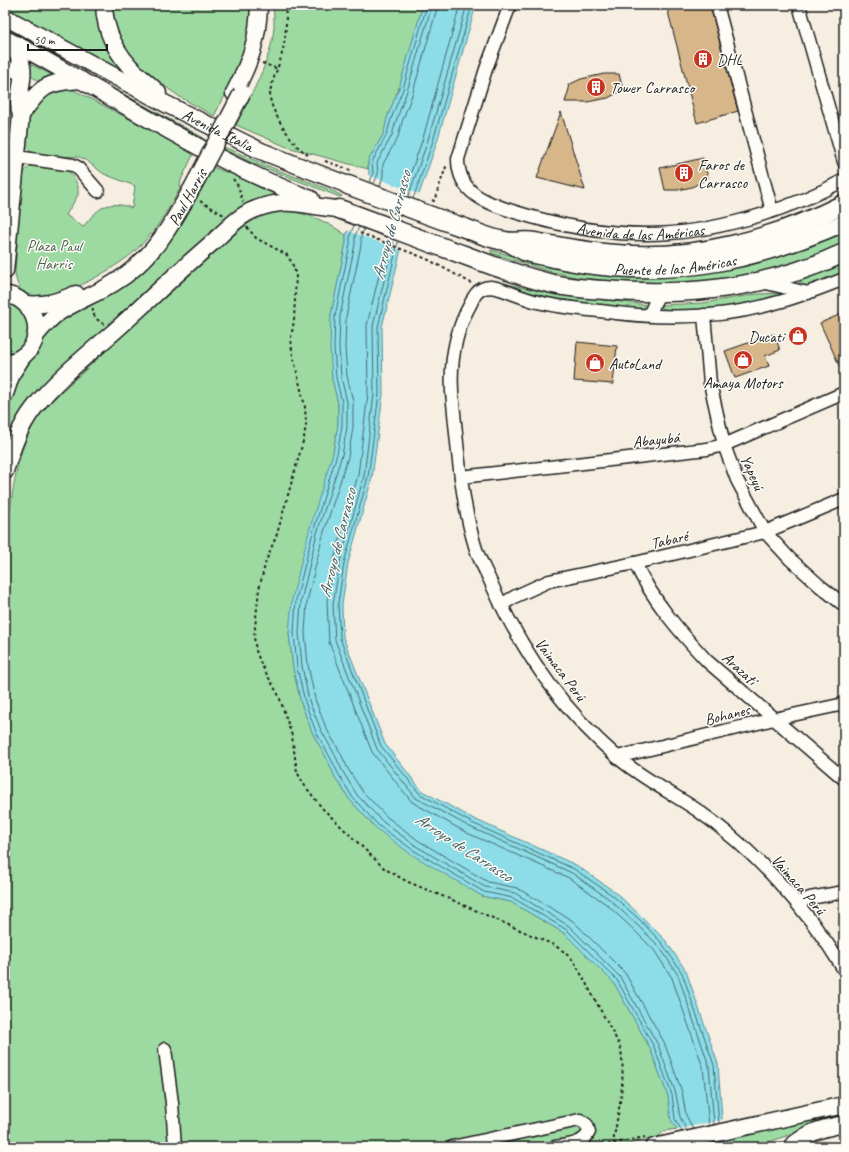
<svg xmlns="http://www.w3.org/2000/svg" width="849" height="1152" font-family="Caveat,sans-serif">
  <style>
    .green { fill: #9ddaa2; stroke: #5c7b5f }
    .water { fill: #8cdde8; stroke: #5f9096 }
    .pier { fill: #f5eee1 }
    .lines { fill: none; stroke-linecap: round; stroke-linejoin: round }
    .shore { stroke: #49696e; stroke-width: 1 }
    .building { fill: #d7b689; stroke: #1c1c1c }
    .minor-casing { stroke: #1c1c1c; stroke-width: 15 }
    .major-casing { stroke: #1c1c1c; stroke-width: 19 }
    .highway-casing { stroke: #1c1c1c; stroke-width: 21 }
    .path { stroke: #1c1c1c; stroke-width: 2; stroke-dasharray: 3 3; stroke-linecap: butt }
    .minor { stroke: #fdfcf7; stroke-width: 12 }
    .major { stroke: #fdfcf7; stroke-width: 16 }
    .highway { stroke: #fdfcf7; stroke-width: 18 }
    .major-bridge-casing { stroke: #1c1c1c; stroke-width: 19; stroke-linecap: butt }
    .major-bridge { stroke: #fdfcf7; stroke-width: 16 }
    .labels { text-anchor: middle; stroke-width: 3; stroke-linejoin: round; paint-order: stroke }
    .poi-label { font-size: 16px; fill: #1c1c1c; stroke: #fdfcf7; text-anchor: start }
    .street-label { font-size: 16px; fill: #1c1c1c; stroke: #fdfcf7 }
    .park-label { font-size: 16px; fill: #495e4b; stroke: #fdfcf7 }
    .water-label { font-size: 17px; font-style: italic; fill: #436063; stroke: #fdfcf7 }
  </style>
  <rect width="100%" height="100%" fill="#f5eee1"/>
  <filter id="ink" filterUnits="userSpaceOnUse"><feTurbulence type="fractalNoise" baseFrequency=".025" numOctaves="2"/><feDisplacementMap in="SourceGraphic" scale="8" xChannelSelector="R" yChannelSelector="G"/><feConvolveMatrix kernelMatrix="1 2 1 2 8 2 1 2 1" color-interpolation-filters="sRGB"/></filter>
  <g filter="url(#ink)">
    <path class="green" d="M5,5H100L125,72L5,8Z
      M109,5H253L251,42L228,90L214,116L180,97L142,70L119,42Z
      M273,5H423L399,88L387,118L384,133L368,161V169L287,147L236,125C251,94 271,62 274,27C274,20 274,12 273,5Z
      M5,29L202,137L201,140L5,35Z
      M28,63L54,76C43,83 39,83 30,75Z
      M72,89L194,153L181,180L180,185L181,187C166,213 157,230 135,251C120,265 79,288 60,294C55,296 38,298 33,297C20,295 16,283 15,272L22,177C24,171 27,168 32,165L66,169L73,176L78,186V195L66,215L83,227C98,208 107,199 132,208L135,186L104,174L87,161L80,157L36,155L31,152L26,146V121L45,91Z
      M224,147L275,169L333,191L342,196L340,197L255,164L223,149Z
      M213,167L225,172L232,171L288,196L227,223L5,445L6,406L9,389L47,331L54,322L99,297L198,195Z
      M280,211C305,211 326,221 346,235V243L331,315L332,379L338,403V425L333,453L289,633L293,668L301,703L313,734L327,759L335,777L350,800L377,829L482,896L511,902L564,933L614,983L650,1048L668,1096L672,1120L677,1129L664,1131L658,1137L615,1147H5V569C10,523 10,466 33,425C40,412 51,402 61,392L243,227L260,216Z
      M844,230V247L793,267L703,284H626L585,279L548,271L491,253V250L549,266L783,255L812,246Z
      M844,264V272L809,286L799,285V283L803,280Z
      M503,283L548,293L647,305L643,309L607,307L547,297L505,285Z
      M786,293C747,307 703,312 662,309V305L703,303L758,294Z
      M5,301C29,307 39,339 14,352C12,354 8,354 5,355Z
      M844,1113V1120L812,1127L763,1144L750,1147H731L729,1139Z"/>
    <path class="water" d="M423,5H476L437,142L403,241L382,327L383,394L372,478L348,563L342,605L343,637L385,744L422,791L474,819L576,865L615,892L642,917L666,941L686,971L718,1064L722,1118L729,1147H682L677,1129L671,1120L668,1096L650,1048L614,983L564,933L511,902L482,896L411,854L377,829L350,800L335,777L327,759L313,734L301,703L293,668L289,633L292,599L309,531L333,453L338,425V403L332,379L330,347L331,315L346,243V235L369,174L368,161L384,133L387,118L399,88Z"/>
    <path class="pier" d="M366,174L421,195L402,251L346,230Z
      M724,1119L729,1139L693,1147H680L675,1130Z"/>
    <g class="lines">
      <path class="shore" d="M370,182L373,174L372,162L387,134L391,119L403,89L427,5
        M374,184L378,174L377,163L392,135L396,121L407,91L432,5
        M380,186L383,176V164L398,137L402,122L413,92L438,5
        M403,195L423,138L460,5
        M408,197L428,140L467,5
        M413,199L433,141L472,5
        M354,225L350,236V244L335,316L334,347L336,378L342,402V426L337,454L313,532L296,600L294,633L297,667L305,702L316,732L330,757L339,775L353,798L379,826L413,850L484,892L513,898L567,930L617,980L654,1047L672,1095L675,1119L682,1132
        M359,227L355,236V244L340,316L339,347L341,377L347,402V427L342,455L317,533L301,601L299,633L302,666L309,701L321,730L335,755L343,772L357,795L383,822L416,846L485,887L515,893L569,926L620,977L658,1045L676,1094L680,1117L687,1131
        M364,229L361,237V245L346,317L345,347L347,376L353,401V428L348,457L323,535L307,602L305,633L308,665L315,699L326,728L340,752L348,769L362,791L387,817L419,841L488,882L517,888L573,921L625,973L664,1042L682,1092L686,1115L693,1129
        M388,238L367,325L368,393L358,475L334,560L327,602L329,642L372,752L412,802L467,833L569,878L606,904L632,928L654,950L672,978L703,1067L709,1126
        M394,240L373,326L374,394L364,476L340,562L333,604L335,640L377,749L416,798L470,827L572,873L609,899L636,924L659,946L678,975L709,1066L714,1124
        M398,242L378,327L379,394L368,477L344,563L338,604L340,638L381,746L420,794L472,823L574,869L612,895L640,920L662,943L682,973L714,1065L719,1123"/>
    </g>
    <path class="building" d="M677,5H710L738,111L697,123L667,8Z
      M604,74H619L623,90L608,98L587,102H565L569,89L568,85L581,79Z
      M561,112L585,190L537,178Z
      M703,158L708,178L692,187L678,190H665L660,168Z
      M844,313V376L820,323Z
      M774,334L780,350L765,356L769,366L735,378L725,351Z
      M577,342L617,346L613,384L574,381Z"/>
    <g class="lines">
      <defs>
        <g id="minor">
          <path id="s1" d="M510,5L486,69L458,159C458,194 487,203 515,212C557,225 602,234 646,234C711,234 788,211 844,180"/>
          <path d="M717,5L772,211"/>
          <path d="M799,5L844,162"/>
          <path d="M5,66L23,76"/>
          <path d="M17,157L73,165L77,167L98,191"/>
          <path d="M844,279C821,288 799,297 775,303C720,319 657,319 600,311C579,309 556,307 534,301C527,299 519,296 511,293C503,290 491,284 482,289C477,291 473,298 471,303C454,333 449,368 453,403C458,451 461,500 475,546C479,560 487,573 492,585C521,650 562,709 616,756C640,777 670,792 697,810C756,851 807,908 844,970"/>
          <path d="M762,282L808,293"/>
          <path d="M648,315L651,311L659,293"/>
          <path d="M704,315L710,383L724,445L737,480L765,532L790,559L820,586L844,605"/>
          <path d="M461,477L707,449L724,445L844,393"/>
          <path d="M635,563C653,601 679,631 707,661L844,779"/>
          <path d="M501,605L516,596L549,581L635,563L765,532L844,499"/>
          <path d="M617,757L774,719L844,704"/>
          <path d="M797,903L810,898L844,892"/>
          <path d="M165,1049L172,1103L175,1147"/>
          <path d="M452,1147L575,1121L580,1120L587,1125L589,1132C583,1145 567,1145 555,1147"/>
        </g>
        <g id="major">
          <path d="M104,5C105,33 117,55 137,74C144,80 152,86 158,93"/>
          <path id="s2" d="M5,17L164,103L261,151L348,185"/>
          <path d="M5,39C31,51 57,67 82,81C156,123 231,169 311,199"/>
          <path d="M234,93C250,62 258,41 259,5"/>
          <path d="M21,115C41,86 46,82 81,80"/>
          <path id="s3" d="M505,241C512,245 519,250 526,253C532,255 539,256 544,257C558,260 572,263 586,265C679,278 760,260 844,223"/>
          <path d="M5,271L21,115C15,98 25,83 22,67C21,58 14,49 9,41"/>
          <path d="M5,294C46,302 47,357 5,363"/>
          <path d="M26,304C45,306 59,301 76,294"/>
          <path d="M36,335C42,328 48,321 55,315C73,302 95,295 114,283C155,258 175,219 197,179"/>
          <path d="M5,394L12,373L23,356"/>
          <path d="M5,471C12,449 19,427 34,408C55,380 90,353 117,329C149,300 180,270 213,242C226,230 239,215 256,209C290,196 306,207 339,209"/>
          <path d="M792,1146C812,1130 821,1129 844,1124"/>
          <path d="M654,1147L844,1105"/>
        </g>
        <path id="highway" d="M348,185C385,199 422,213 459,226C474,231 489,239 505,241C515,243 525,240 535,242C562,247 588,252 616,254C694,261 774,239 844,204
          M339,209C381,224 422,240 464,255C493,266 523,277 553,284C570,288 588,289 604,290C686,297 769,288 844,253"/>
      </defs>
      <use href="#minor" class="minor-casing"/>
      <use href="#major" class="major-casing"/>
      <use href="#highway" class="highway-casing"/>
      <path class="path" d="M285,5C287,22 286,40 281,57C278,70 270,83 270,96C270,110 289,137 298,147C301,150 305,152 308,155
        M262,63L278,69
        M325,161L353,171
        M233,179L238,186L243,202
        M432,200L434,201L447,164
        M200,201L224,215
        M247,227L256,238L287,255L292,263L296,274L294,321L291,337L292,351L305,407L306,424L304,438L277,534L266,561L259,589L254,637L256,651L261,664L279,696L292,736L297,772L305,786L322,808L385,869L408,882L452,900L554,945L563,951L574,961L620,1046C627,1076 618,1113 613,1143
        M360,233L427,259L471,283
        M93,308C92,316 98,321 104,324
        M596,1147L645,1137"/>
      <use href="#minor" class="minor"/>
      <use href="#major" class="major"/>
      <use href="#highway" class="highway"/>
      <defs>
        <path id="major-bridge" d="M197,179L242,93"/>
      </defs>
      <use href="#major-bridge" class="major-bridge-casing"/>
      <use href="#major-bridge" class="major-bridge"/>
    </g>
  </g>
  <defs>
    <symbol id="building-disc" viewBox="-11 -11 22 22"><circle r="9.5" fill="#c8321e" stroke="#fdfcf7"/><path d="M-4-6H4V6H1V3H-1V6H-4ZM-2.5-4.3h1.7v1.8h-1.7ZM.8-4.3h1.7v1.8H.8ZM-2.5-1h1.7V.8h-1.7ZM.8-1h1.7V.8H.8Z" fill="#fff"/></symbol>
    <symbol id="shop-disc" viewBox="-11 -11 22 22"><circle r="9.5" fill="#c8321e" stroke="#fdfcf7"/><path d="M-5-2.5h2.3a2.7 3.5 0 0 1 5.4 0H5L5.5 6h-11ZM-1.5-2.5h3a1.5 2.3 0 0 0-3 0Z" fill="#fff"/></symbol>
  </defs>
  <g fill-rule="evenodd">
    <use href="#building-disc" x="692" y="48" width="22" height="22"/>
    <use href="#building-disc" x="585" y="76" width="22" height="22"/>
    <use href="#building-disc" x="673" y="162" width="22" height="22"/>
    <use href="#shop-disc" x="787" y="325" width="22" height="22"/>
    <use href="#shop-disc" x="732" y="349" width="22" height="22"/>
    <use href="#shop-disc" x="584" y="352" width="22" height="22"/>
  </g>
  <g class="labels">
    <g class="poi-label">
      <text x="717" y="65">DHL</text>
      <text x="610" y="93">Tower Carrasco</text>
      <text x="698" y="170">Faros de<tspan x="698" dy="18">Carrasco</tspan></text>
      <text x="784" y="342" text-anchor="end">Ducati</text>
      <text x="609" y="369">AutoLand</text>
      <text x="743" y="388" text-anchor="middle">Amaya Motors</text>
    </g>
    <g class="street-label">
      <text dy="6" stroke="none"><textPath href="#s2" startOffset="241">Avenida Italia</textPath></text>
      <text transform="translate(187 197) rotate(-61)" y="6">Paul Harris</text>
      <text dy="6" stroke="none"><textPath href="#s1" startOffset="375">Avenida de las Américas</textPath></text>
      <text dy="6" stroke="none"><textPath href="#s3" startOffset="175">Puente de las Américas</textPath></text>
      <text transform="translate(656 439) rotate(-6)" y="6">Abayubá</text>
      <text transform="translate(753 472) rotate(66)" y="6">Yapeyú</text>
      <text transform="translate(669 539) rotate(-13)" y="6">Tabaré</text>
      <text transform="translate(740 668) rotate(42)" y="6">Arazatí</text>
      <text transform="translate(561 669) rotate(53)" y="6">Vaimaca Perú</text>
      <text transform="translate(727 714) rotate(-14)" y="6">Bohanes</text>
      <text transform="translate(799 884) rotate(49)" y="6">Vaimaca Perú</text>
    </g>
    <g class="park-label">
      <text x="54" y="251">Plaza Paul<tspan x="54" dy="18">Harris</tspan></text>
    </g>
    <g class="water-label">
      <text transform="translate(391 225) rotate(-75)" y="6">Arroyo de Carrasco</text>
      <text transform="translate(337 543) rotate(-76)" y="6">Arroyo de Carrasco</text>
      <text transform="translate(464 847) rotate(33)" y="6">Arroyo de Carrasco</text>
    </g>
  </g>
  <rect width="849" height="1152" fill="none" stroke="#fdfcf7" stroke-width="20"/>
  <rect x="10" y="10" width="829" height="1132" fill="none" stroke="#1c1c1c" stroke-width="1.5" filter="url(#ink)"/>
  <path d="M28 44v6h79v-6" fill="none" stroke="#1c1c1c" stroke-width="2"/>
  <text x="34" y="44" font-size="12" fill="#1c1c1c" stroke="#fdfcf7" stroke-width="3" paint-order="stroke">50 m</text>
</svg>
